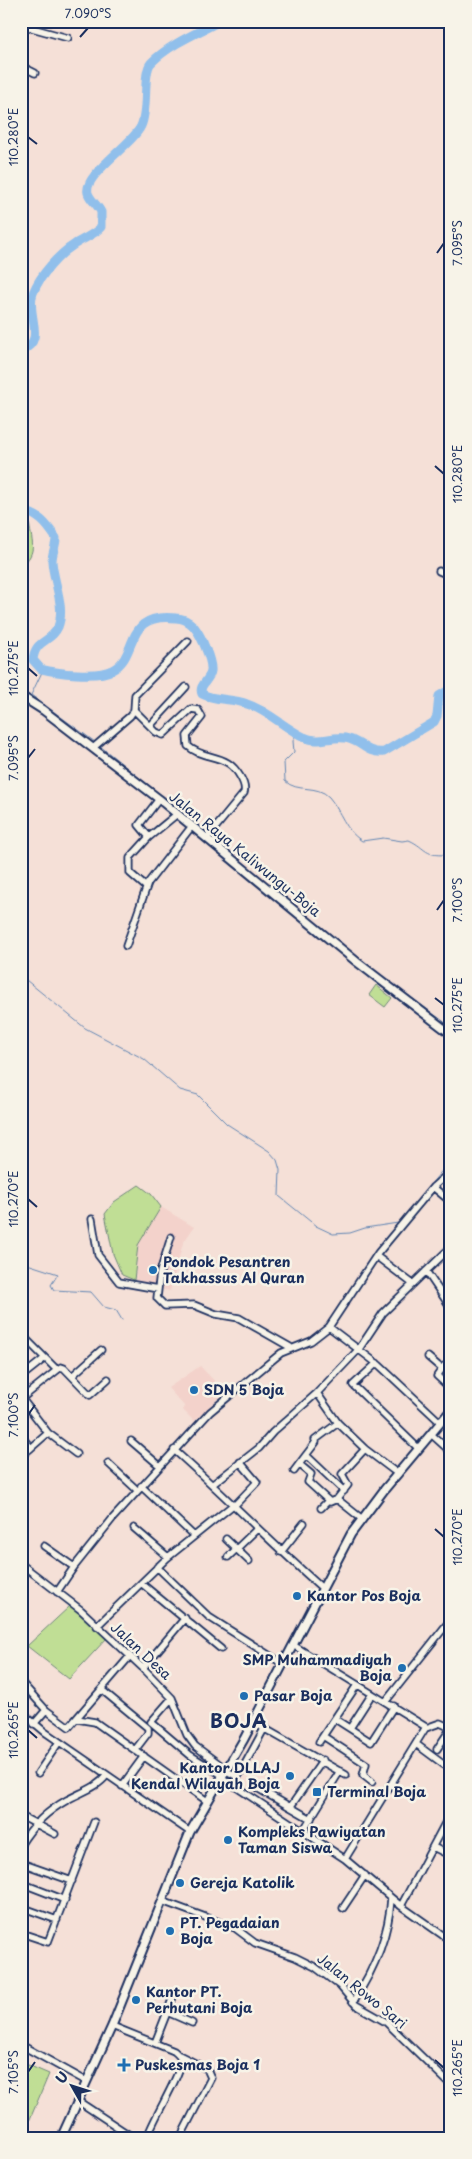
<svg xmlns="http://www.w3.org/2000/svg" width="472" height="2159" font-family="'Playpen Sans',sans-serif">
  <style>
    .built { fill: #f3d2cb }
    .green { fill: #c0de95; stroke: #6e867a }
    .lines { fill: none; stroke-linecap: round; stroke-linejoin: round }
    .stream { stroke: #6185b3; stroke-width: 1 }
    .river { stroke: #90bfeb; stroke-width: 9 }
    .minor-casing { stroke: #1b2f5e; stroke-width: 9 }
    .major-casing { stroke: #1b2f5e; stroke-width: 11 }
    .minor { stroke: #f7f3e8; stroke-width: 5.5 }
    .major { stroke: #f7f3e8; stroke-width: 7 }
    .ticks { fill: none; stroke: #1b2f5e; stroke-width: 2 }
    .poi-dot { fill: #1f6fb2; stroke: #f7f3e8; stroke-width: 2 }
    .labels { text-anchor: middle; stroke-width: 5; stroke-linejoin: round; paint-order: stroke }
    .street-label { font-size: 14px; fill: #1b2f5e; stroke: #f7f3e8 }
    .poi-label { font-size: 14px; font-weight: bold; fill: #1b2f5e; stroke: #f7f3e8; text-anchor: start }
    .district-label { font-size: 19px; font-weight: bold; letter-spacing: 1px; fill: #1b2f5e; stroke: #f7f3e8 }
    .neatline { fill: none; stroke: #1b2f5e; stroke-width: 2 }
    .ticks-label { font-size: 12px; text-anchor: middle; fill: #1b2f5e }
  </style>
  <rect width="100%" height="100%" fill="#f5e0d7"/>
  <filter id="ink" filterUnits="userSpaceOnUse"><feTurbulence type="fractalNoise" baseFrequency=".02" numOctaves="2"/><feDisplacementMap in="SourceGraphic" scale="10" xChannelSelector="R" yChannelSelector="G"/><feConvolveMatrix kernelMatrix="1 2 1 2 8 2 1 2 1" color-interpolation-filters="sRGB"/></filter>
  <g filter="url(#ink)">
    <path class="built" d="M161,1207L194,1227L183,1243L170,1291L160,1289L155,1284L135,1280L138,1245Z
      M200,1366L225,1392L194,1421L183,1410L185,1407L168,1388Z"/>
    <path class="green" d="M21,520L29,521C31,541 39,552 21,566Z
      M376,985L392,998L385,1007L369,995Z
      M139,1185L151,1194L161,1207L138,1245L134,1280L122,1275L113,1254L105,1214L114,1202Z
      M70,1606L107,1638L69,1679L27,1646Z
      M21,2062L49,2074L22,2138H21Z"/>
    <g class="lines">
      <path class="stream" d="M440,21L451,29
        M43,670L31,695L95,742
        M296,732L293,741L294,752L284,762L285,781C297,793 317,784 329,797C341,811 345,831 362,841L383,838L402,841L409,840C427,848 424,858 451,854
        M100,746L208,833
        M211,836L369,966L451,1027
        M305,924L371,979L451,1040
        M21,976L85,1028L144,1059L180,1090L198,1095L227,1124L269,1151L277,1160L280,1170L279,1196L316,1226L333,1234L350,1233L365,1228L398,1223L451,1160
        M21,1262L58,1274L51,1285L54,1290L91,1292L104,1307L116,1310L122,1320"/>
      <path class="river" d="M21,351C48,340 25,315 33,293C40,275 59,254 75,244C84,238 94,235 101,227V212C98,205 90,200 88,193C83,175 133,144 141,126C149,109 142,73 151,63C170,44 197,33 220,21
        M21,512C37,511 48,526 56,538C56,546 52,553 52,561C53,581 66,607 58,627C51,643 35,639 33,660L41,669C56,673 98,678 112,670C140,656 122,612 176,618C191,619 197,629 203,642C206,650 212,661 211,671C210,680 198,685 202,694C216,701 232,698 247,704C269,711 284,728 304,737C319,745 334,734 349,739C363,743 368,754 384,752L434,722L437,716L439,696L451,689"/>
      <defs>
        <path id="minor" d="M21,25L68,38
          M21,66L35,73
          M439,571L451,576
          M134,710L156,732L163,735L191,709L198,710L202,717L187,736L188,746C200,757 215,755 228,763C236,768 247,784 244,793L207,838
          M150,726L186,687
          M93,748L130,716L134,710L135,695L188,641
          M149,837L177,814
          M146,887L130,873V858L149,837L139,825L159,799
          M126,946L148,883L192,826
          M433,1187L451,1202
          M92,1219L98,1255L119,1282L158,1289
          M171,1237L160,1272L157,1298L165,1306L194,1305L216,1314L239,1318L290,1347
          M376,1256L413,1284
          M426,1271L451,1308
          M329,1327L379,1365L440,1422
          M21,1334L57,1370
          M21,1350L29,1342
          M428,1357L442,1369
          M377,1363L353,1385L418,1448
          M451,1371L444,1366L437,1376L451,1389
          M72,1376L101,1350
          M21,1377L45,1358
          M317,1393L338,1423L365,1449L398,1474
          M21,1399L61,1367L64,1368L90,1395L108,1379
          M22,1399L48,1433L76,1454
          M338,1423L315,1440L316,1442L306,1455L344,1491
          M431,1434L451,1452
          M22,1437L31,1448L48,1433
          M131,1441L160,1466
          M174,1450C225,1495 271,1543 322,1588
          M21,1456L31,1448
          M108,1463L137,1490
          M299,1464L311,1474L308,1482L330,1502L337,1499L348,1485L342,1474L365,1449
          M294,1471L306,1455
          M213,1484L259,1448L273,1432L317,1393L359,1349L383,1313L451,1247
          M141,1486L194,1536
          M337,1499L362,1519
          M234,1506L257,1482L240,1462
          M321,1508L328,1501
          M134,1528L168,1557
          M226,1539L249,1561
          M44,1546L74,1567
          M281,1552L304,1523
          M228,1557L257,1529
          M21,1564L81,1610L146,1671L172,1698L187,1735L195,1746L226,1769
          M157,1567L209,1617L283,1664
          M141,1583L221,1649
          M57,1592L74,1567L113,1518L210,1412L281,1353L311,1341L329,1327L378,1253L433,1187L451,1171
          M97,1626L167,1558L233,1505
          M293,1645L426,1727L345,1859
          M143,1668L185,1618
          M21,1669V1672
          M21,1682L46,1710L34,1724
          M102,1690L148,1728V1733L135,1750
          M172,1698L151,1722L190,1755L222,1775
          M386,1701L451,1619
          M46,1710L69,1727L130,1656
          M21,1712L45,1732L190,1832
          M77,1719L95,1722L207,1801
          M335,1719L371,1742L394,1706
          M253,1722L346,1775
          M350,1728L372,1694
          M426,1728L440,1723L451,1728L437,1749
          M323,1736L366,1764L363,1775L372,1782
          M319,1742L357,1685
          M416,1744L451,1770
          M225,1770L236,1776L239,1775L264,1729
          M38,1773L59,1742
          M221,1777L345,1859L401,1906L451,1941
          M122,1786L144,1756
          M259,1789L311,1819
          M291,1806L323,1760
          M21,1816L55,1834
          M303,1831L340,1771
          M21,1844C32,1826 49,1810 67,1800C81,1792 97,1788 107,1775
          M433,1847L451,1856
          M21,1871L24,1864L72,1881
          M21,1883L65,1900
          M162,1901L235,1928L255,1943L295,1957L315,1967L340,1986L356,2005L386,2022L451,2085
          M401,1906L451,1812
          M21,1907L57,1920
          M343,1908L365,1875
          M21,1933L48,1942L94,1822
          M353,2002C374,1970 389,1935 391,1898
          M167,2012L192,2023
          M112,2026L174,2051C177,2054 180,2055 181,2060C183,2072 152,2120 147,2138
          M155,2043L173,1997
          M21,2045L86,2081
          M179,2055L207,2069L211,2078L180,2138
          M78,2101L134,2138"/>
        <path id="major" d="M21,696L43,710L159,799L357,962L451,1034
          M61,2138L112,2026L190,1832L244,1739L351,1534L384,1490L451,1410"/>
      </defs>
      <use href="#minor" class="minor-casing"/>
      <use href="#major" class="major-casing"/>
      <use href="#minor" class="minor"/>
      <use href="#major" class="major"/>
    </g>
  </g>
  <path class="ticks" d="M80,37L88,28M28,137L37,144M437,253L444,243M435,466L444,474M28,668L37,676M28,758L35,749M437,910L444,900M435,998L444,1005M28,1199L37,1207M28,1415L35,1405M435,1529L444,1537M28,1730L37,1738M435,2060L444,2068M28,2072L35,2062"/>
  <g class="poi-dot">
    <circle cx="153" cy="1270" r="5"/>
    <circle cx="194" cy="1390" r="5"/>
    <circle cx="297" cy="1596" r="5"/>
    <circle cx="402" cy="1668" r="5"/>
    <circle cx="244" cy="1696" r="5"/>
    <circle cx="290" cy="1776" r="5"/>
    <rect x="312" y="1787" width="10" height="10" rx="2.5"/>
    <circle cx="228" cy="1840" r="5"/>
    <circle cx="180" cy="1883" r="5"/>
    <circle cx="170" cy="1931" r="5"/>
    <circle cx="136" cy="2000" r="5"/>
    <path d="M121.5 2057.5h5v5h5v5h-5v5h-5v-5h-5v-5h5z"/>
  </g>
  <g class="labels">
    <g class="street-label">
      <text transform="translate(245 854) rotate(39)" y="5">Jalan Raya Kaliwungu-Boja</text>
      <text transform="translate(141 1651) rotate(43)" y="5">Jalan Desa</text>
      <text transform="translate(362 1991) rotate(39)" y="5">Jalan Rowo Sari</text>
    </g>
    <g class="poi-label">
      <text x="163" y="1267">Pondok Pesantren<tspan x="163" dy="16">Takhassus Al Quran</tspan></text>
      <text x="204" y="1395">SDN 5 Boja</text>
      <text x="307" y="1601">Kantor Pos Boja</text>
      <text x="392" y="1665" text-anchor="end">SMP Muhammadiyah<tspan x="392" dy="16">Boja</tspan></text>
      <text x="254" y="1701">Pasar Boja</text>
      <text x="280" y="1773" text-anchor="end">Kantor DLLAJ<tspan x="280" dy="16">Kendal Wilayah Boja</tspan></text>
      <text x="327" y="1797">Terminal Boja</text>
      <text x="238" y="1837">Kompleks Pawiyatan<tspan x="238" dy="16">Taman Siswa</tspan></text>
      <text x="190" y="1888">Gereja Katolik</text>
      <text x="180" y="1928">PT. Pegadaian<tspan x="180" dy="16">Boja</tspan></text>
      <text x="146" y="1997">Kantor PT.<tspan x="146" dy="16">Perhutani Boja</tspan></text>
      <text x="135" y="2070">Puskesmas Boja 1</text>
    </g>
    <g class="district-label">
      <text x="239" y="1728">BOJA</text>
    </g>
  </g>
  <rect width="472" height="2159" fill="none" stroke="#f7f3e8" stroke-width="55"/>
  <g transform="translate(72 2086) rotate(309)" stroke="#f7f3e8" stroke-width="4" paint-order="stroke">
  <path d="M0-4L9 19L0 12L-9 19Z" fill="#1b2f5e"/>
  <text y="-8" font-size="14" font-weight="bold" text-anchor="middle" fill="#1b2f5e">U</text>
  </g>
  <rect x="28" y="28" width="416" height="2104" class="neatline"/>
  <g class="ticks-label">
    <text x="88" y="18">7.090°S</text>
    <text transform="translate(14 137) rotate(-90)" y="4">110.280°E</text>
    <text transform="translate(458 243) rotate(-90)" y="4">7.095°S</text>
    <text transform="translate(458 474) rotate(-90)" y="4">110.280°E</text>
    <text transform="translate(14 668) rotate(-90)" y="4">110.275°E</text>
    <text transform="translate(14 758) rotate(-90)" y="4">7.095°S</text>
    <text transform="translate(458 900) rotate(-90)" y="4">7.100°S</text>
    <text transform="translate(458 1005) rotate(-90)" y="4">110.275°E</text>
    <text transform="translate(14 1199) rotate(-90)" y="4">110.270°E</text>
    <text transform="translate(14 1415) rotate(-90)" y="4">7.100°S</text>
    <text transform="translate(458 1537) rotate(-90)" y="4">110.270°E</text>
    <text transform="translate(14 1730) rotate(-90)" y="4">110.265°E</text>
    <text transform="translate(458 2068) rotate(-90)" y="4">110.265°E</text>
    <text transform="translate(14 2072) rotate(-90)" y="4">7.105°S</text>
  </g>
</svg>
